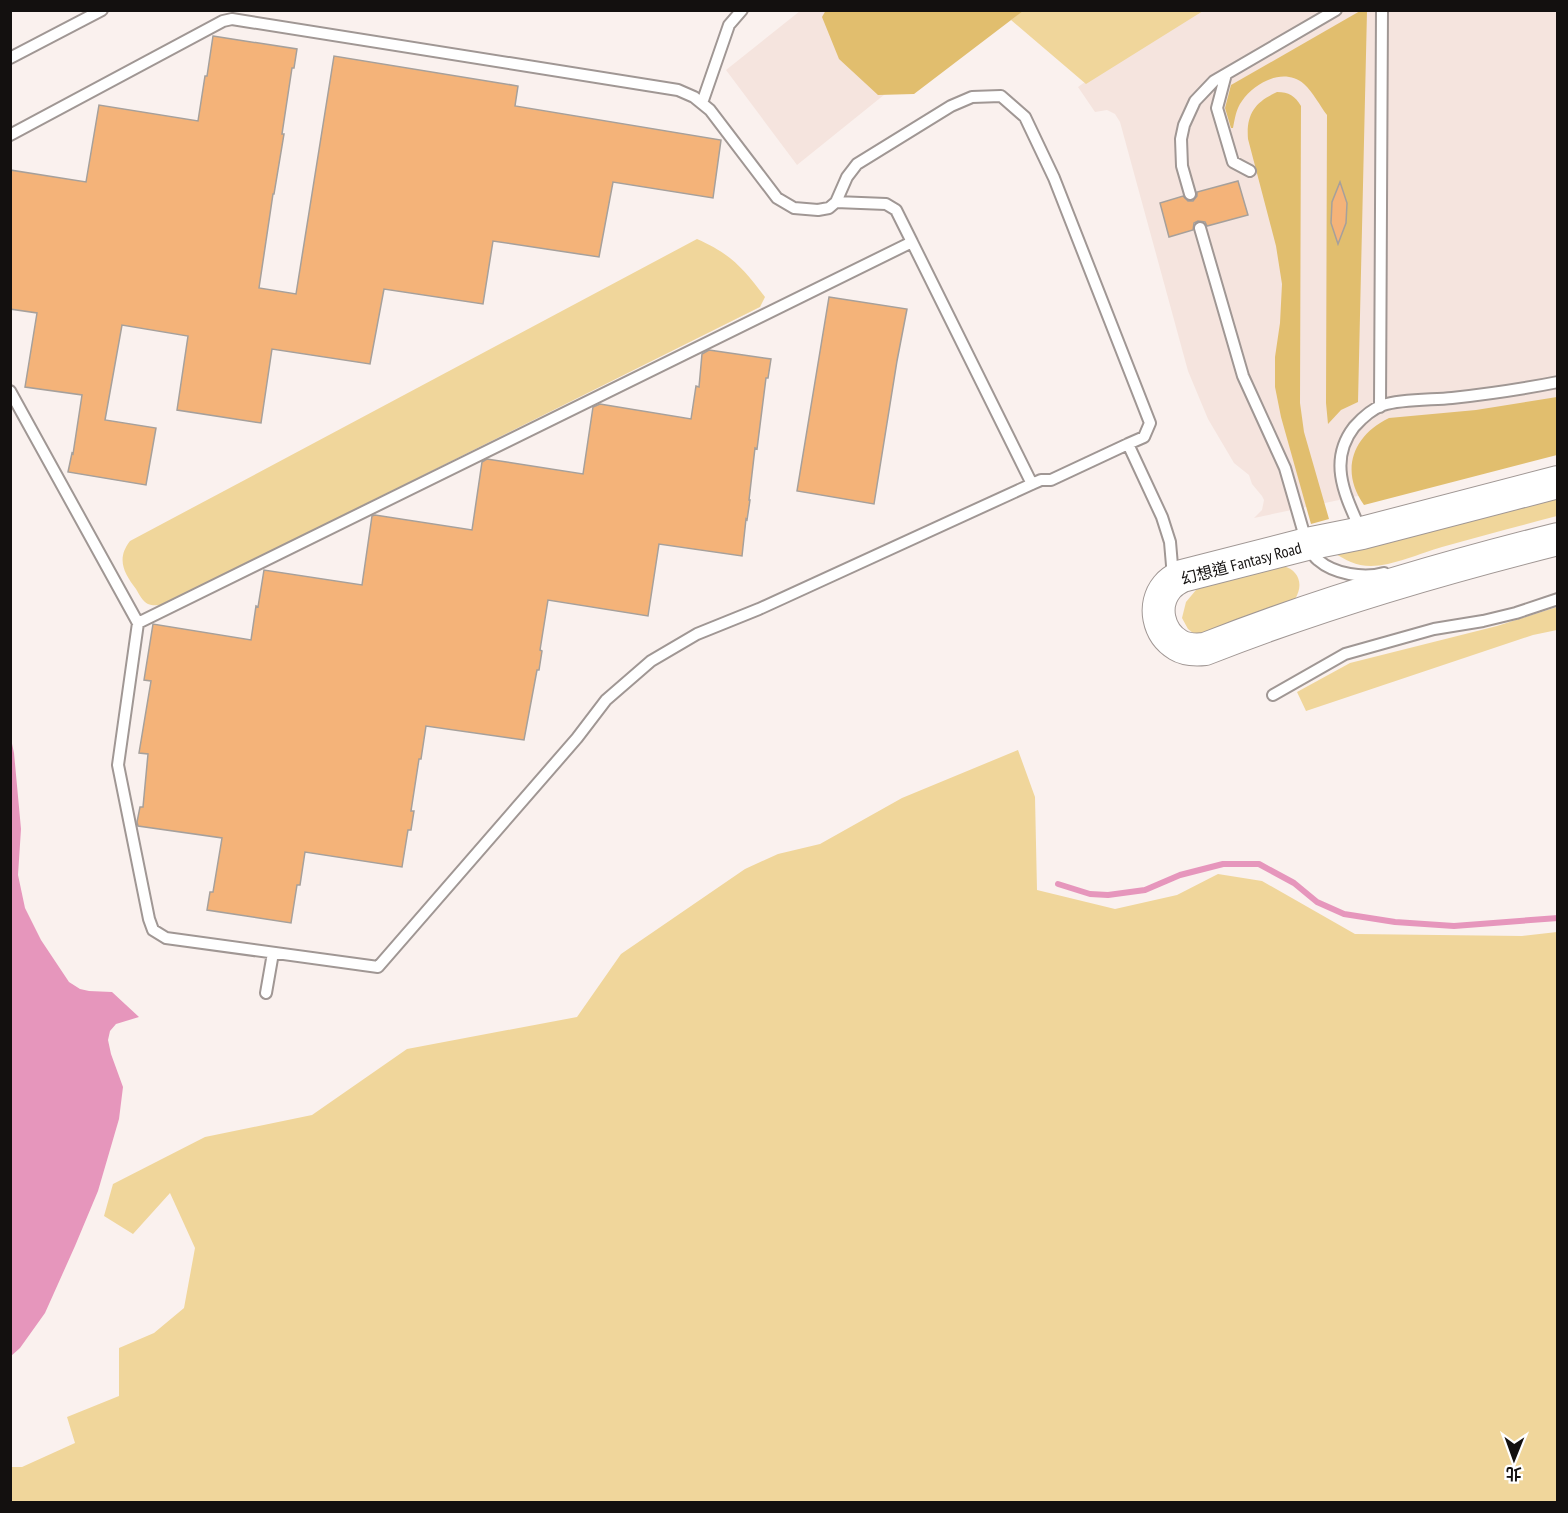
<svg xmlns="http://www.w3.org/2000/svg" width="1568" height="1513" font-family="'PT Sans Narrow','Noto Sans TC',sans-serif">
  <style>
    .built { fill: #f5e4de }
    .green { fill: #f0d69b }
    .forest { fill: #e1be6e }
    .water { fill: #e696bc }
    .lines { fill: none; stroke-linecap: round; stroke-linejoin: round }
    .stream { stroke: #e696bc; stroke-width: 6 }
    .building { fill: #f4b379; stroke: #a6a09b; stroke-width: 1.5 }
    .lane-casing { stroke: #a09794; stroke-width: 14 }
    .secondary-casing { stroke: #a09794; stroke-width: 34 }
    .lane { stroke: #fff; stroke-width: 10 }
    .secondary { stroke: #fff; stroke-width: 32 }
    .labels { text-anchor: middle; stroke-width: 4.5; stroke-linejoin: round; paint-order: stroke }
    .street-label { font-size: 16px; fill: #13100f; stroke: #fff }
  </style>
  <rect width="100%" height="100%" fill="#faf1ee"/>
  <path class="built" d="M800,11H994L936,53L797,165L726,70Z
    M1183,11H1557V404L1391,489L1254,518L1262,510L1264,500L1262,496L1252,484L1249,475L1234,463L1208,419L1188,371L1120,122L1115,114L1107,110L1095,112L1078,87Z"/>
  <path class="green" d="M1023,10H1203V11L1086,84L1011,20Z
    M697,239C731,254 743,268 765,297L760,307L163,605C158,605 152,606 148,604C143,602 139,594 136,589C124,573 116,559 130,541Z
    M1557,493V516C1519,526 1480,536 1442,547C1421,553 1392,566 1371,566C1356,566 1345,560 1333,552Z
    M1283,566C1299,570 1304,585 1295,599L1199,635L1193,633L1188,629L1182,618L1186,602L1196,590L1202,586Z
    M1557,607V630L1533,635L1306,711L1297,692L1350,663L1497,626Z
    M1018,750L1035,797L1037,890L1115,909L1177,895L1218,874L1262,881L1355,934L1522,936L1557,932V1502H11V1467H22L75,1443L67,1417L119,1396V1348L154,1333L184,1308L195,1248L170,1193L133,1234L104,1216L113,1184L205,1137L312,1115L407,1049L577,1017L621,954L745,869L778,854L820,844L902,798Z"/>
  <path class="forest" d="M826,10H1023V11L914,94L878,95L839,59L822,17Z
    M1360,11H1367L1358,402L1341,410L1328,424L1326,403L1327,115C1320,106 1313,92 1304,84C1284,67 1255,82 1242,101C1236,109 1235,118 1233,128H1231L1225,108L1231,85Z
    M1277,92C1289,92 1295,96 1301,106L1300,403L1304,432L1329,519L1311,524L1281,417L1275,387V357L1280,323L1282,284L1276,246L1248,139C1246,114 1255,102 1277,92Z
    M1557,397V455L1364,505C1340,471 1352,436 1389,418L1476,410Z"/>
  <path class="water" d="M11,739L14,753L21,829L18,875L25,908L41,940L69,982L80,989L89,991L112,992L139,1017L116,1024L110,1031L108,1040L111,1054L123,1087L119,1119L98,1191L75,1246L45,1313L20,1348L11,1356Z"/>
  <g class="lines">
    <path class="stream" d="M1058,884L1090,894L1108,895L1145,890L1180,875L1223,864H1259L1294,883L1317,902L1344,914L1395,922L1454,926L1558,918"/>
  </g>
  <path class="building" d="M213,36L297,49L294,68H292L282,134H284L274,194H273L259,288L296,294L334,56L518,86L515,106L721,140L713,198L613,182L599,257L493,241L483,304L384,289L370,364L272,349L261,423L177,410L188,336L122,325L105,420L156,428L146,485L68,472L72,453L73,454L82,395L25,387L37,313L10,309V170L86,182L99,105L198,121L205,76H207Z
    M1238,181L1248,215L1207,226L1205,222L1198,221L1194,223L1193,230L1169,237L1160,203L1183,196L1188,201H1193L1197,196V192Z
    M1340,182L1347,203L1346,223L1338,244L1331,223L1332,202Z
    M829,297L907,309L897,361L874,504L797,491Z
    M709,350L771,359L768,378H766L757,449L755,448L749,500H750L747,520L746,519L742,556L659,544L648,616L548,600L540,650L542,651L539,670H537L524,740L426,726L421,759H419L411,811H414L411,830H408L402,867L305,852L300,885H297L291,923L207,910L210,892H213L222,838L138,826L137,822L140,807H143L148,754L139,753L151,681L144,680L153,624L251,640L256,606L258,607L264,570L362,585L372,516L375,515L472,530L482,462L487,459L583,474L593,407L600,404L691,419L696,386L699,387L702,354Z"/>
  <g class="lines">
    <defs>
      <path id="lane" d="M10,58L102,10
        M1226,74L1217,108L1233,162L1250,171
        M702,103L729,25L742,10
        M10,135L223,21L232,19L678,90L694,97L710,110L777,198L794,208L818,210L829,208L836,202L847,177L857,164L951,106L972,97L1001,96L1025,117L1054,178L1150,423L1144,437L1128,444L1162,517L1170,542L1173,577
        M1190,194L1182,166L1181,139L1184,125L1195,101L1214,81L1336,10
        M836,202L886,204L896,210L912,242
        M1200,228L1243,376L1285,468L1307,544C1310,550 1313,556 1318,560C1334,574 1364,579 1384,573
        M10,391L138,623L118,765L149,919L153,930L166,938L378,967L577,738L606,700L651,661L697,634L759,609L1032,484L1041,480H1051L1128,444
        M1380,407L1382,10
        M1361,531C1346,497 1327,462 1354,427C1362,418 1372,409 1383,405C1402,399 1432,400 1452,398C1488,394 1523,389 1558,382
        M138,623L912,242L1032,484
        M1273,695L1345,654L1434,629L1483,621L1516,613L1558,599
        M266,993L273,953"/>
      <path id="secondary" d="M1558,482L1362,533L1307,544L1182,576C1176,579 1171,582 1167,587C1152,605 1158,633 1178,645C1186,650 1195,650 1205,649C1319,604 1438,569 1558,539"/>
    </defs>
    <use href="#lane" class="lane-casing"/>
    <use href="#secondary" class="secondary-casing"/>
    <use href="#lane" class="lane"/>
    <use href="#secondary" class="secondary"/>
  </g>
  <g class="labels">
    <g class="street-label">
      <text transform="translate(1241 563) rotate(-15)" y="6">幻想道 Fantasy Road</text>
    </g>
  </g>
  <rect width="1568" height="1513" fill="none" stroke="#13100f" stroke-width="24"/>
  <g transform="translate(1514 1459) rotate(181)" stroke="#ffffff" stroke-width="4.5" paint-order="stroke">
  <path d="M0-4.5L10 22L0 15L-10 22Z" fill="#13100f"/>
  <text y="-9" font-size="16" font-weight="bold" text-anchor="middle" fill="#13100f">北</text>
  </g>
</svg>
